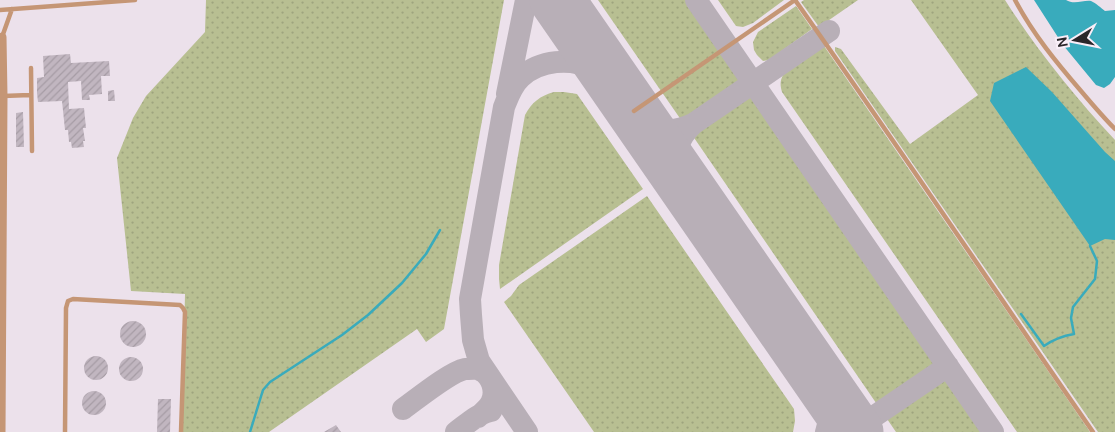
<svg xmlns="http://www.w3.org/2000/svg" width="1115" height="432" font-family="Ubuntu,sans-serif">
  <style>
    .grass { fill: url(#grass-dots) }
    .water { fill: #39abbc }
    .lines { fill: none; stroke-linecap: round; stroke-linejoin: round }
    .stream { stroke: #39abbc; stroke-width: 2.5 }
    .taxiway { stroke: #b8afb7; stroke-width: 22 }
    .runway { stroke: #b8afb7; stroke-width: 55 }
    .building { fill: url(#building-hatch) }
    .service { stroke: #c59675; stroke-width: 4.5 }
    .minor { stroke: #c59675; stroke-width: 9 }
  </style>
  <defs>
    <pattern id="grass-dots" width="8" height="8" patternUnits="userSpaceOnUse" patternTransform="scale(1.25)"><rect width="8" height="8" fill="#b8bf92"/><path d="M2 2h.1M6 6h.1" fill="none" stroke="#9ea47e" stroke-width="1.8" stroke-linecap="round"/></pattern>
    <pattern id="building-hatch" width="6" height="6" patternUnits="userSpaceOnUse" patternTransform="scale(1.25)"><rect width="6" height="6" fill="#c1b6c0"/><path d="M-1 1l2-2M0 6l6-6M5 7l2-2" fill="none" stroke="#a69ca5"/></pattern>
  </defs>
  <rect width="100%" height="100%" fill="#ece1eb"/>
  <path class="grass" d="M206,0H504L444,329L426,342L417,329L269,432H182L185,294L131,291L117,158L133,118L146,96L205,32Z
    M598,0H696L993,432H896L688,129L692,125L686,127Z
    M718,0H784L753,23L743,27L736,26Z
    M804,0H858L819,27L801,2Z
    M911,0H1005C1037,50 1074,96 1115,140V432H1098L835,51V47L841,49L910,144L978,95Z
    M796,6L812,29L769,60L763,61L757,55L754,50L753,42L758,32Z
    M824,46L1090,432H1017L782,92C780,85 780,81 783,75Z
    M554,92H564L577,94L643,189L500,289L499,279V265L525,115C532,102 540,96 554,92Z
    M647,196L794,409L795,421L793,432H594L504,302L511,296L519,285Z"/>
  <path class="water" d="M1034,0H1066C1074,5 1083,0 1091,1C1096,3 1101,8 1105,11L1115,10V77L1110,84L1104,88L1096,85L1063,45Z
    M1026,67L1052,92L1105,152L1115,161V240L1105,239L1090,246L990,101L994,83Z"/>
  <g class="lines">
    <path class="stream" d="M1021,314L1044,346C1054,339 1062,336 1074,334L1071,318L1073,307L1095,279L1097,261L1090,246
      M250,432L263,390L270,382L342,335L368,315L402,283L426,254L440,230"/>
    <path class="taxiway" d="M561,0L564,9
      M696,0L993,432
      M507,94L526,0
      M637,116C655,132 672,134 693,124C677,139 674,153 678,175
      M693,124L829,31
      M821,382C826,398 832,416 826,432
      M403,409C417,399 450,372 465,369C469,369 476,368 480,370C492,375 497,392 491,403C488,409 483,412 478,417
      M854,430L948,366
      M456,432C466,425 478,413 491,411
      M527,432L479,361L473,340L471,315L470,299L504,107C508,97 512,85 521,77C540,60 571,57 593,69C605,75 613,86 623,94"/>
    <path class="runway" d="M557,0L856,432"/>
  </g>
  <path class="building" d="M70,54L71,63L109,61L110,76H101L102,94L89,95L90,100H82L81,81L68,82L69,109L84,108L86,128H83L85,141H83L84,147L72,148L71,142H69L68,130H65L62,101L38,102L37,93V78L44,77L43,56Z
    M114,90L115,101H108V91Z
    M23,112L24,147H16V113Z
    M120 334a13 13 0 1 1 26 0a13 13 0 1 1-26 0Z
    M84 368a12 12 0 1 1 24 0a12 12 0 1 1-24 0Z
    M119 369a12 12 0 1 1 24 0a12 12 0 1 1-24 0Z
    M82 403a12 12 0 1 1 24 0a12 12 0 1 1-24 0Z
    M158,399H171L170,432H157Z
    M336,425L341,432H324Z"/>
  <g class="lines">
    <path class="service" d="M1015,0C1033,34 1056,62 1081,91C1092,104 1103,117 1115,129
      M0,10L135,0
      M2,37L12,9
      M31,68L32,151
      M3,96L30,95
      M634,111L795,0C896,143 993,288 1093,432
      M65,432L66,308L68,301L73,299L180,305L183,308L185,312L181,432"/>
    <path class="minor" d="M1,432L3,96L2,37"/>
  </g>
  <g transform="translate(1075 40) rotate(260)" stroke="#f9eef8" stroke-width="4" paint-order="stroke">
  <path d="M0-4L9 19L0 12L-9 19Z" fill="#2a262a"/>
  <text y="-8" font-size="14" font-weight="bold" text-anchor="middle" fill="#2a262a">N</text>
  </g>
</svg>
